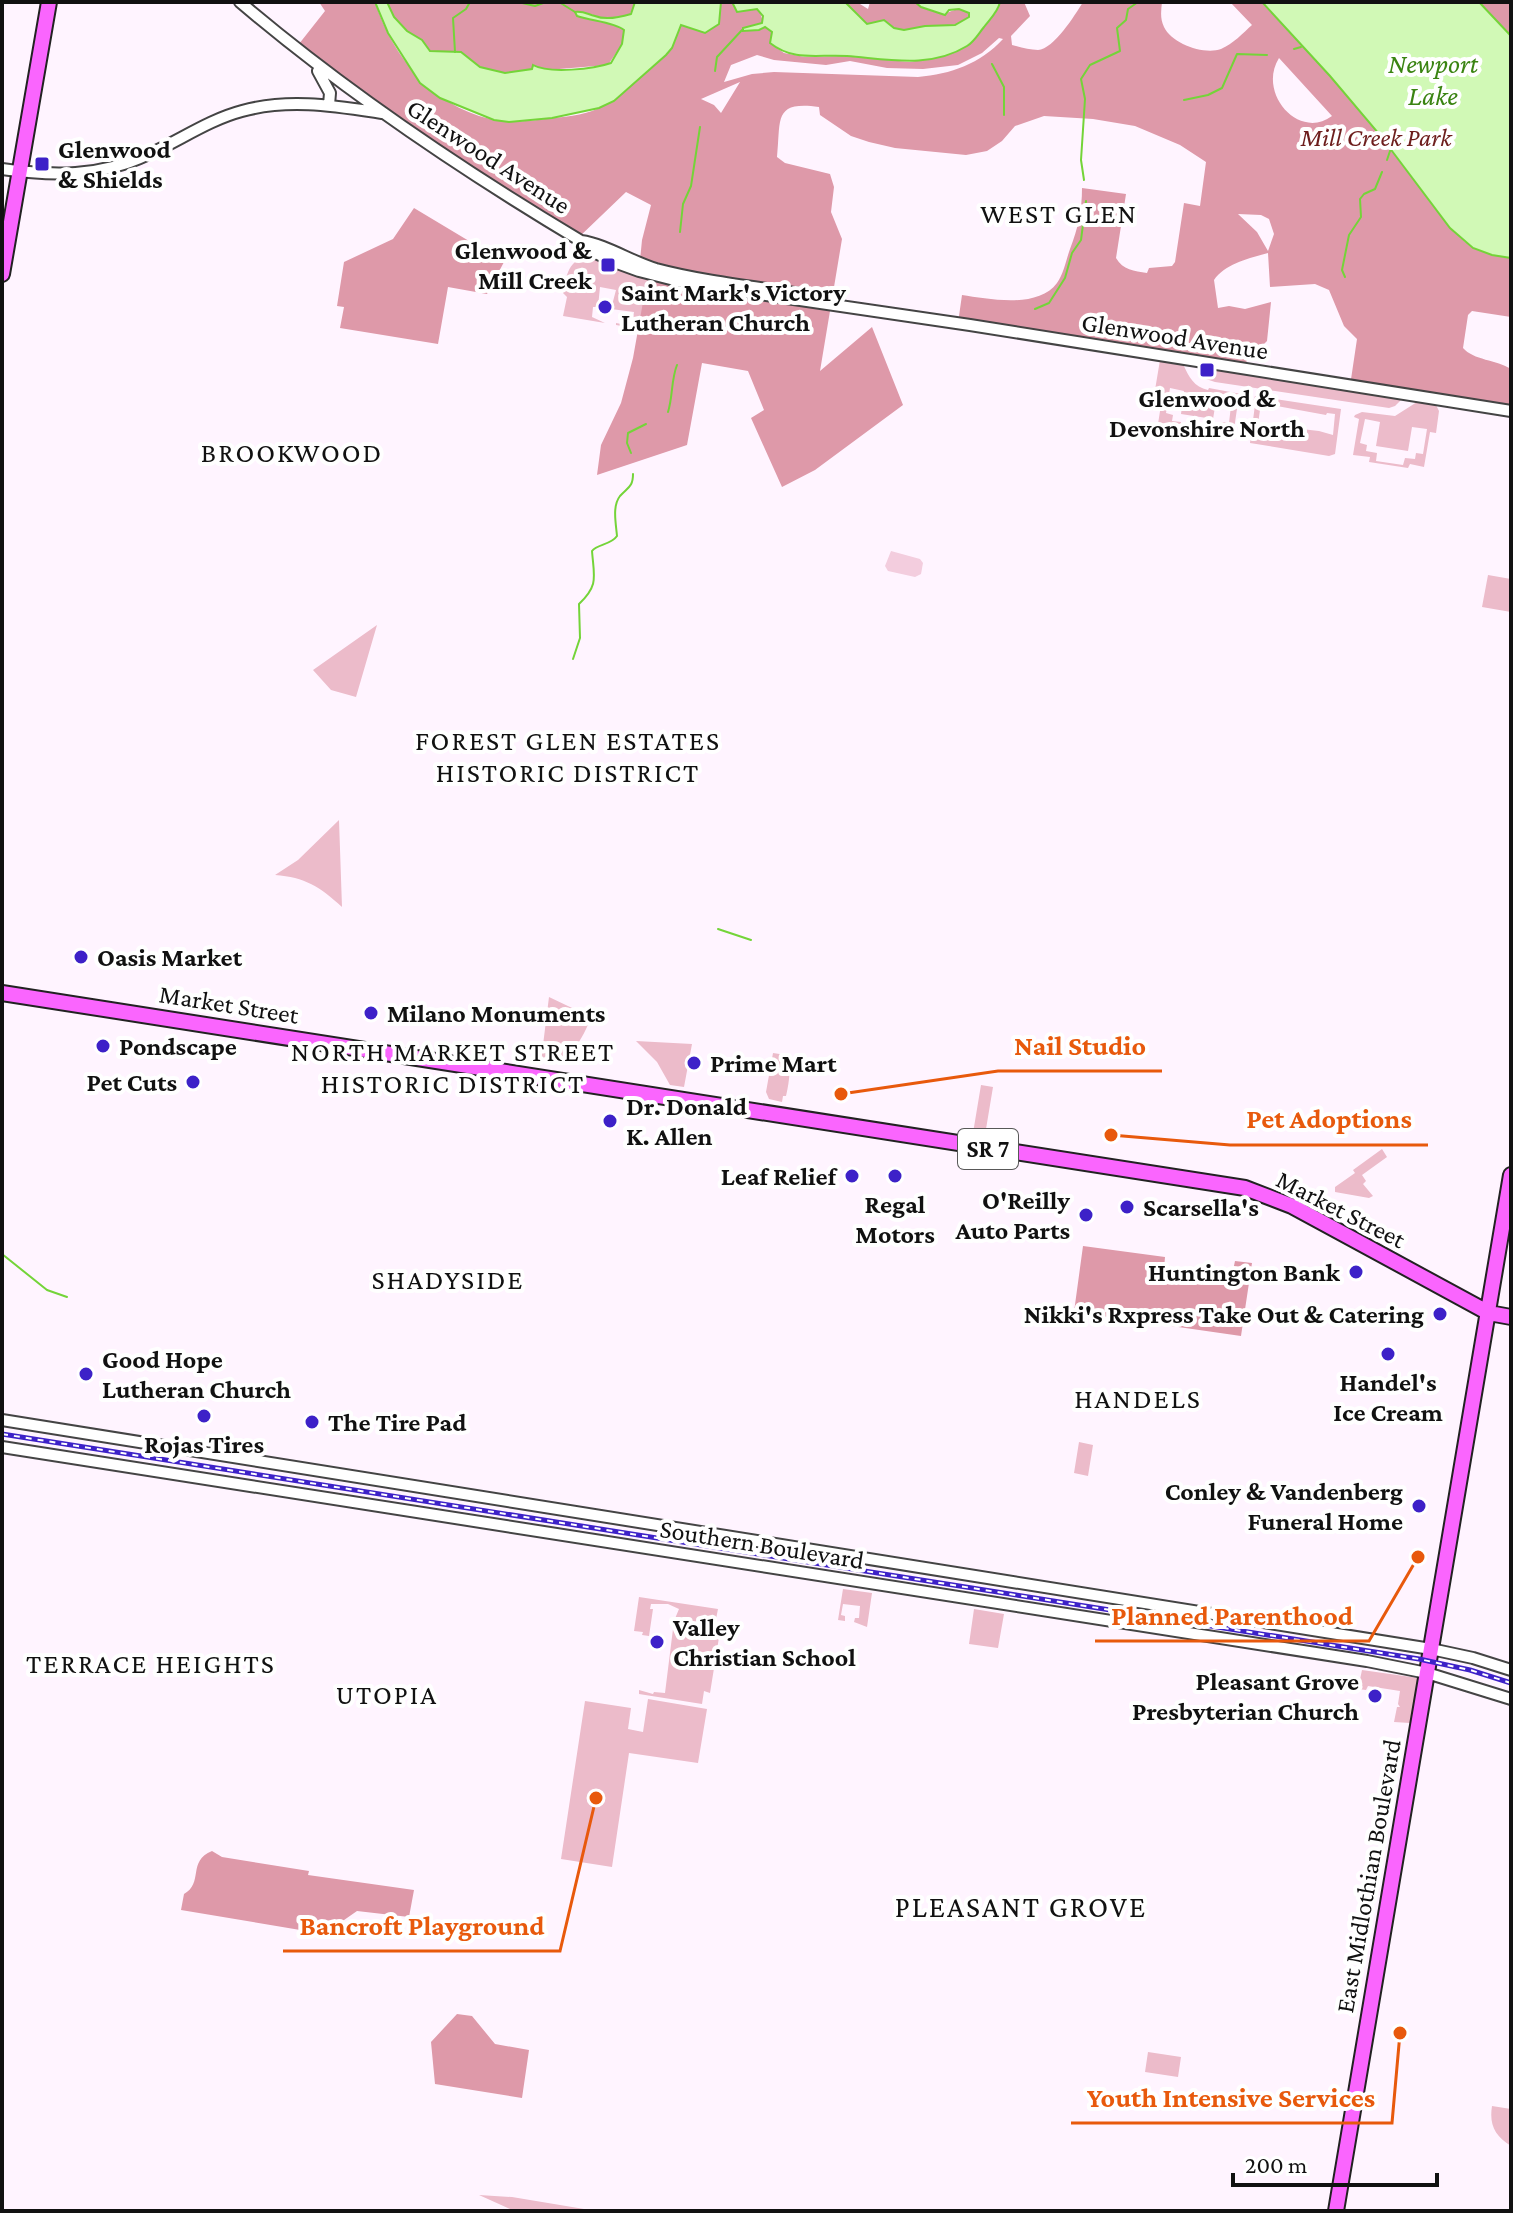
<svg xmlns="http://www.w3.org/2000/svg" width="1513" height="2213" font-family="'Crimson Pro',serif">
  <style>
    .green { fill: #ecbbca; fill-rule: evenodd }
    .forest { fill: #de99a9; fill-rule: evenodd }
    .pitch { fill: #f3cdde }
    .water { fill: #d1f9b6; stroke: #74d439; stroke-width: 2 }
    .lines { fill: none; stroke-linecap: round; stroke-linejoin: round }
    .stream { stroke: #74d439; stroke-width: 2 }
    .minor-casing { stroke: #444; stroke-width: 14 }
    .major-casing { stroke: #222; stroke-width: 18 }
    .minor { stroke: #fff; stroke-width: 10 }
    .major { stroke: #fa65fe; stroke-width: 14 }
    .rail-casing { stroke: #3d21c8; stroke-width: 5 }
    .rail { stroke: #fff; stroke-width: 2; stroke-dasharray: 6; stroke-linecap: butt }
    .poi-dot { fill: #3d21c8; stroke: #fff; stroke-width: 3 }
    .labels { text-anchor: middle; stroke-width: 8; stroke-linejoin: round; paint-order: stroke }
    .shield { fill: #fff; stroke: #585858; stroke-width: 2 }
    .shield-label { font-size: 24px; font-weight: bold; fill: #111 }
    .park-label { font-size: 26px; font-style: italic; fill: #6d1d1c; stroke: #fff }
    .poi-label { font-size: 26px; font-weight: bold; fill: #111; stroke: #fff; text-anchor: start }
    .street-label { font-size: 26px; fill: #111; stroke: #fff }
    .water-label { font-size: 28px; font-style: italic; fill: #3a8412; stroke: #fff }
    .neighbourhood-label { font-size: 28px; letter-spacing: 2px; fill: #111; stroke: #fff }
    .quarter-label { font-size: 30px; letter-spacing: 2px; fill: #111; stroke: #fff }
    .leader { fill: none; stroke: #e8590c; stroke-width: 3 }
    .callout-dot { fill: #e8590c; stroke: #fff; stroke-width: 3 }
    .callout-label { font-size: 28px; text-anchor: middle; font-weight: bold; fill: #e8590c; stroke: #fff; stroke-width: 8; stroke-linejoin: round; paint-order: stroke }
  </style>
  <rect width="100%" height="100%" fill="#fff4ff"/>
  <path class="green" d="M589,255L648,278L639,329L616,325V323L632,326L634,312L611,309L616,290L600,287L598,307H593L592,317L605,323L563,316L567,297L563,293C567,273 568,261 589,255Z
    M1160,360L1183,364C1189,377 1194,387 1208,390L1209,388L1241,394L1242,402H1238L1233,436L1218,434L1217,438L1175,431L1176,427L1158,424L1163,392L1155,390ZM1170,388L1184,391L1181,414L1213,419L1217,395L1232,397L1229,423L1221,422L1220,428L1210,426L1208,434L1181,429V422L1172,421L1173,415L1166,413Z
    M1200,367L1401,400L1395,406L1389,408L1215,382L1200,377Z
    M1255,396L1341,409L1335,454L1329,456L1250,443L1255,405L1252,404ZM1261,403L1326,415L1327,413L1335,414L1333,435L1319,431L1258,424Z
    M1417,402L1436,405L1439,411L1436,433L1430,432L1424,467L1410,464L1408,468L1369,462L1370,457L1353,455L1359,419L1354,417L1355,415L1362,412L1395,416ZM1365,419L1380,422L1376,446L1408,451L1412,427L1427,429L1423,454L1416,453L1415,459L1405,458L1403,465L1376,461L1377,453L1366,451L1367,445L1360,443Z
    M1488,575L1511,579V612L1482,607Z
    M377,625L356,697L331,690L313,670Z
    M339,820L342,907C320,887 305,877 275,875L298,860Z
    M549,997L591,1017C582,1041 569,1064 541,1061Z
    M636,1041L692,1044L684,1087L670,1085L657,1062Z
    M773,1053L786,1055C792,1066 789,1083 786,1096H783L782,1102L769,1099L766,1092Z
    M981,1085L993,1087L985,1135L973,1133Z
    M1382,1149L1387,1157L1362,1175L1366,1181L1363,1184L1373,1196L1369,1198L1335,1192V1187L1355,1173L1353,1170Z
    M1079,1442L1093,1445L1088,1476L1074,1473Z
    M843,1589L872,1593L867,1627L854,1622L855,1618H859L860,1606L843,1604L841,1615L845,1616V1621L838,1620Z
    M639,1597L718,1609L715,1624L721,1625L710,1693L704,1691L702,1704L639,1694V1690L653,1694L654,1692L665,1693L674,1621L679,1609L668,1604H651L650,1609H653L649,1636L642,1635L643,1632L634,1631Z
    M974,1609L1004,1614L998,1648L969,1644Z
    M1362,1670L1418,1678L1410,1723L1394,1722L1397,1707H1400L1398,1704L1400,1691L1368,1686L1366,1690L1358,1689Z
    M648,1699L707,1709L698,1763L629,1753L612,1867L561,1859L585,1701L631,1708L628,1729L643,1732Z
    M1148,2052L1181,2057L1178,2077L1145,2072Z
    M1492,2106L1511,2109V2146C1495,2136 1489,2125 1492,2106Z
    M479,2195L512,2197L596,2211H524L510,2209Z"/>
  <path class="forest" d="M319,2H375C393,58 435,109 496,120C512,123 529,121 545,119C562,117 583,116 599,108C619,97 647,70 666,55L672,48L681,25L702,31L719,24L721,2H732L736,11L759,9L763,22L742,30L756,31L765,27L772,32L770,43L784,53L805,57L842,56L910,62L933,58L969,45L995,14L1000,2H1024L1030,16L1011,36L1012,45C1020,47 1030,50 1038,50C1054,49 1075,15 1083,2H1162C1161,11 1160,19 1164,27C1172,44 1204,55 1221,49C1233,44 1243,33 1252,25L1230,2H1262L1330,76L1380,135L1450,228L1465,242L1502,257L1511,258V317L1472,311L1468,315L1463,348C1473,360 1497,360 1511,369V411L1350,386L1357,339L1344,326L1329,290L1315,284L1270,287L1268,253C1249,258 1225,264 1214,280L1218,308L1229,306L1245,309L1271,302L1267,341L1243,365L958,323L962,295C989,299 1038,309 1057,283C1064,273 1066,260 1070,249C1078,228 1082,211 1082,188L1126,194L1116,258C1123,270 1134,271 1147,273L1149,268L1172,266L1175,262L1184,203L1200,206L1206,162L1180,145L1135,126L1093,119L1044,116L1015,126L1002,141L987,151L966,155L895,148L869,142L851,136L820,115L819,107C773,101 781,119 777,157L785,163L830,174L834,187L831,212L842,239L820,371L872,327L903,405L815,470L782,487L751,418L764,410L748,371L702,363L687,445L597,475L601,445L621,403L633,358L648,274L639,271L642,240L651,205L626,192L577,239L295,49L325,11ZM999,38L1003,39C980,64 951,74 918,77L774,72L752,74L724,82L731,65L757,55L774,60L826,65L850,61L887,68L923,69L958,65L982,53ZM1279,58L1332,116C1299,141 1257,93 1279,58ZM740,82L721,113L714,105L701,99ZM1238,214L1261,215L1269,219L1274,234L1268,251L1257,232Z
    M387,2H635V4L630,14C619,17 601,20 591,14L597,21L619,25L624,30L622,44L608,65L547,70L533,66L532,69L506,73L480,67L465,55L430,51L422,40L407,31L394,17Z
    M845,2H864L860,4L868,9L870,2H915L943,14C951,12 962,4 970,15L961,24L904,30L894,28L884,20L867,24Z
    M1479,2H1511V36L1506,31Z
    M414,208L504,262L487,294L448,287L438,344L340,328L344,307L337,306L344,262L393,239Z
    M1083,1246L1165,1257L1164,1269L1231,1280L1235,1261L1252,1263L1241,1336L1074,1312Z
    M212,1851L222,1857L309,1871L308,1875L414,1890L409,1917L357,1911L324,1934L181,1910L184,1894C204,1883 187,1861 212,1851Z
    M457,2014L472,2016L495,2044L529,2050L522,2098L435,2084L431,2042Z"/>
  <path class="pitch" d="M891,551L920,559L923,563L921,574L915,577L888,571L885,566Z"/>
  <path class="water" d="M375,2H387L394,17L407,31L422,40L430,51L461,52L480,67L505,73L532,69L533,65C549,74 594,69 611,63L622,44L624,30C614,22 591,21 577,16L575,12C584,11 587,14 595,16C605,20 621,17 631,14L635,2H721L719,24L705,33L681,25L672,48L666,55L614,101L599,108L552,118L509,122L494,120L440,98L420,83L388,33Z
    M732,2H845L867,24L884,20L894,28L904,30L925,26L955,25L969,17V13L959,9L949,10L945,15L921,7L915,2H1000C998,12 990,19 984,27C979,33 974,42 967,46C930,69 887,59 847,56C818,54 794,62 770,43L772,32L765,27L759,30L743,31V28L762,23L763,16L757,9L737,12Z
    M1262,2H1479L1511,36V258L1492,255L1473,248L1450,228L1380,135L1330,76Z"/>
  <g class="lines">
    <path class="stream" d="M518,2L535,6L546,2
      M559,2L575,12
      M1294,49L1301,47
      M455,52L453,18L466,9L470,2
      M992,64L1004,87V115
      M715,71L717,57L742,30
      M1184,100L1208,95L1222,88L1237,54L1267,55
      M1387,160L1391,148
      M1084,180L1081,160L1085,99L1081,79L1090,65L1120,51L1117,28L1126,20L1128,9L1138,2
      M680,232L683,204L691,186L700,127
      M1345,277L1342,270L1349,235L1361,217L1360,199L1364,194L1375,189L1382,172
      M1035,309L1049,303L1065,278L1072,253L1081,240L1086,201
      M668,412C673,396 671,380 677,365
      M631,453L627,443L628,433L646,424
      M573,659L580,638L579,604C599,585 594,577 592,551C597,544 611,545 617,536C616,524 612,506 620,496C628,487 633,487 633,474
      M718,929L751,940
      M2,1254L47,1290L67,1297"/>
    <defs>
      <path id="minor" d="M240,2C346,92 462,170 581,241L587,249L617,263L639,271L690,284L970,325L1511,411
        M318,71L330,93L329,105
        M2,169C52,176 100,177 147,155C179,141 208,120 242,111C289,98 335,106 382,113
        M581,241C605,244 632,262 656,269C709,283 767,288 821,297L831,303
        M2,1420L1431,1649L1473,1658L1511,1670
        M2,1447L1367,1661L1427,1673L1511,1699"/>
      <path id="major" d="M2,274L49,2
        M2,993L1245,1188L1292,1206L1489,1313L1511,1317
        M1336,2211L1511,1175"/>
    </defs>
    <use href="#minor" class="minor-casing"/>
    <use href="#major" class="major-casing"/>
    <use href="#minor" class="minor"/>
    <use href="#major" class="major"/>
    <defs>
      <path id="rail" d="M2,1434L1419,1659L1470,1670L1511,1683"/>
    </defs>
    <use href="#rail" class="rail-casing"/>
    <use href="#rail" class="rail"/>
  </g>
  <g class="poi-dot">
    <rect x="34" y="156" width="16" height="16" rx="4"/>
    <rect x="600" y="257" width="16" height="16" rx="4"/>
    <circle cx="605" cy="307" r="8"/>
    <rect x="1199" y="362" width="16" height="16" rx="4"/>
    <circle cx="81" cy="957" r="8"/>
    <circle cx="371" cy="1013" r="8"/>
    <circle cx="103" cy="1046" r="8"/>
    <circle cx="694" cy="1063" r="8"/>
    <circle cx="193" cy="1082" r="8"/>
    <circle cx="610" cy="1121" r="8"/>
    <circle cx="852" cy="1176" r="8"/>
    <circle cx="895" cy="1176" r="8"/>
    <circle cx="1127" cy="1207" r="8"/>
    <circle cx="1086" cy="1215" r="8"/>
    <circle cx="1356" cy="1272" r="8"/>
    <circle cx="1440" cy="1314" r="8"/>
    <circle cx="1388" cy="1354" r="8"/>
    <circle cx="86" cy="1374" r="8"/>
    <circle cx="204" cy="1416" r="8"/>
    <circle cx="312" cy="1422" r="8"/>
    <circle cx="1419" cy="1506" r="8"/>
    <circle cx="657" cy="1642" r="8"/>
    <circle cx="1375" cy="1696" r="8"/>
  </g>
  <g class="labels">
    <rect class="shield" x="958" y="1129" width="60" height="40" rx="6"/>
    <g class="shield-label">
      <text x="988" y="1157">SR 7</text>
    </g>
    <g class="park-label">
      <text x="1376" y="146">Mill Creek Park</text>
    </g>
    <g class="poi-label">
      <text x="58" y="158">Glenwood<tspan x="58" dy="30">&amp; Shields</tspan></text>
      <text x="592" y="259" text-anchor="end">Glenwood &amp;<tspan x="592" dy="30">Mill Creek</tspan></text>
      <text x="621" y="301">Saint Mark's Victory<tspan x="621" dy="30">Lutheran Church</tspan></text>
      <text x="1207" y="407" text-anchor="middle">Glenwood &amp;<tspan x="1207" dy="30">Devonshire North</tspan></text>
      <text x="97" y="966">Oasis Market</text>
      <text x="387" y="1022">Milano Monuments</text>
      <text x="119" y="1055">Pondscape</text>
      <text x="710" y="1072">Prime Mart</text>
      <text x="177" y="1091" text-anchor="end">Pet Cuts</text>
      <text x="626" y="1115">Dr. Donald<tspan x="626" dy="30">K. Allen</tspan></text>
      <text x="836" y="1185" text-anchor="end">Leaf Relief</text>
      <text x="1070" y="1209" text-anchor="end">O'Reilly<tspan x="1070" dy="30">Auto Parts</tspan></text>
      <text x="895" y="1213" text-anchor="middle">Regal<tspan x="895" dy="30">Motors</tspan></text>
      <text x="1143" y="1216">Scarsella's</text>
      <text x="1340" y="1281" text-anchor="end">Huntington Bank</text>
      <text x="1424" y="1323" text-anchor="end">Nikki's Rxpress Take Out &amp; Catering</text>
      <text x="102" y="1368">Good Hope<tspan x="102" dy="30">Lutheran Church</tspan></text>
      <text x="1388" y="1391" text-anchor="middle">Handel's<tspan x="1388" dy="30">Ice Cream</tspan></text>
      <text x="328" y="1431">The Tire Pad</text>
      <text x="204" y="1453" text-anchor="middle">Rojas Tires</text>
      <text x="1403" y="1500" text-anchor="end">Conley &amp; Vandenberg<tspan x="1403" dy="30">Funeral Home</tspan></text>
      <text x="673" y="1636">Valley<tspan x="673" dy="30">Christian School</tspan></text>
      <text x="1359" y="1690" text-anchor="end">Pleasant Grove<tspan x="1359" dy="30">Presbyterian Church</tspan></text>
    </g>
    <g class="street-label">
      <text transform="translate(489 156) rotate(33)" y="9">Glenwood Avenue</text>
      <text transform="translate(1175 336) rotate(9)" y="9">Glenwood Avenue</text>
      <text transform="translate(229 1004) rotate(9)" y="9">Market Street</text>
      <text transform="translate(1341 1209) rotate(27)" y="9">Market Street</text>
      <text transform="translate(762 1544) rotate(9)" y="9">Southern Boulevard</text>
      <text transform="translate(1368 1876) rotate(-80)" y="9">East Midlothian Boulevard</text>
    </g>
    <g class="water-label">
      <text x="1433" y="73">Newport<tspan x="1433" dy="32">Lake</tspan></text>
    </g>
    <g class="neighbourhood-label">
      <text x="1059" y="223">WEST GLEN</text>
      <text x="292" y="462">BROOKWOOD</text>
      <text x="568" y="750">FOREST GLEN ESTATES<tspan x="568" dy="32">HISTORIC DISTRICT</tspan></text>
      <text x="453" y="1061">NORTH MARKET STREET<tspan x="453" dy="32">HISTORIC DISTRICT</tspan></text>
      <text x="448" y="1289">SHADYSIDE</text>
      <text x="1138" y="1408">HANDELS</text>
      <text x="151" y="1673">TERRACE HEIGHTS</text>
      <text x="387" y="1704">UTOPIA</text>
    </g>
    <g class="quarter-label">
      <text x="1021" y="1917">PLEASANT GROVE</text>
    </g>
  </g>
  <path class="leader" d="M841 1094L998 1071H1162M1111 1135L1230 1145H1428M1418 1557L1369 1641H1095M596 1798L560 1951H283M1400 2033L1392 2123H1071"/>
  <g class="callout-dot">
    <circle cx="841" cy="1094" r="8"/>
    <circle cx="1111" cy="1135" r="8"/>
    <circle cx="1418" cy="1557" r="8"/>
    <circle cx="596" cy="1798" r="8"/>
    <circle cx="1400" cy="2033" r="8"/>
  </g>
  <g class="callout-label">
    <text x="1080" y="1055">Nail Studio</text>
    <text x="1329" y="1128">Pet Adoptions</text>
    <text x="1232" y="1625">Planned Parenthood</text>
    <text x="422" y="1935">Bancroft Playground</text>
    <text x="1231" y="2107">Youth Intensive Services</text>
  </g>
  <rect width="1513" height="2213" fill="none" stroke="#111111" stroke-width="8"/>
  <path d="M1233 2173v12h204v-12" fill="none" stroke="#111111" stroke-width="4"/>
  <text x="1245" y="2173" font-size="24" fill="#111111" stroke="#ffffff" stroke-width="6" paint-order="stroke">200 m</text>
</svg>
